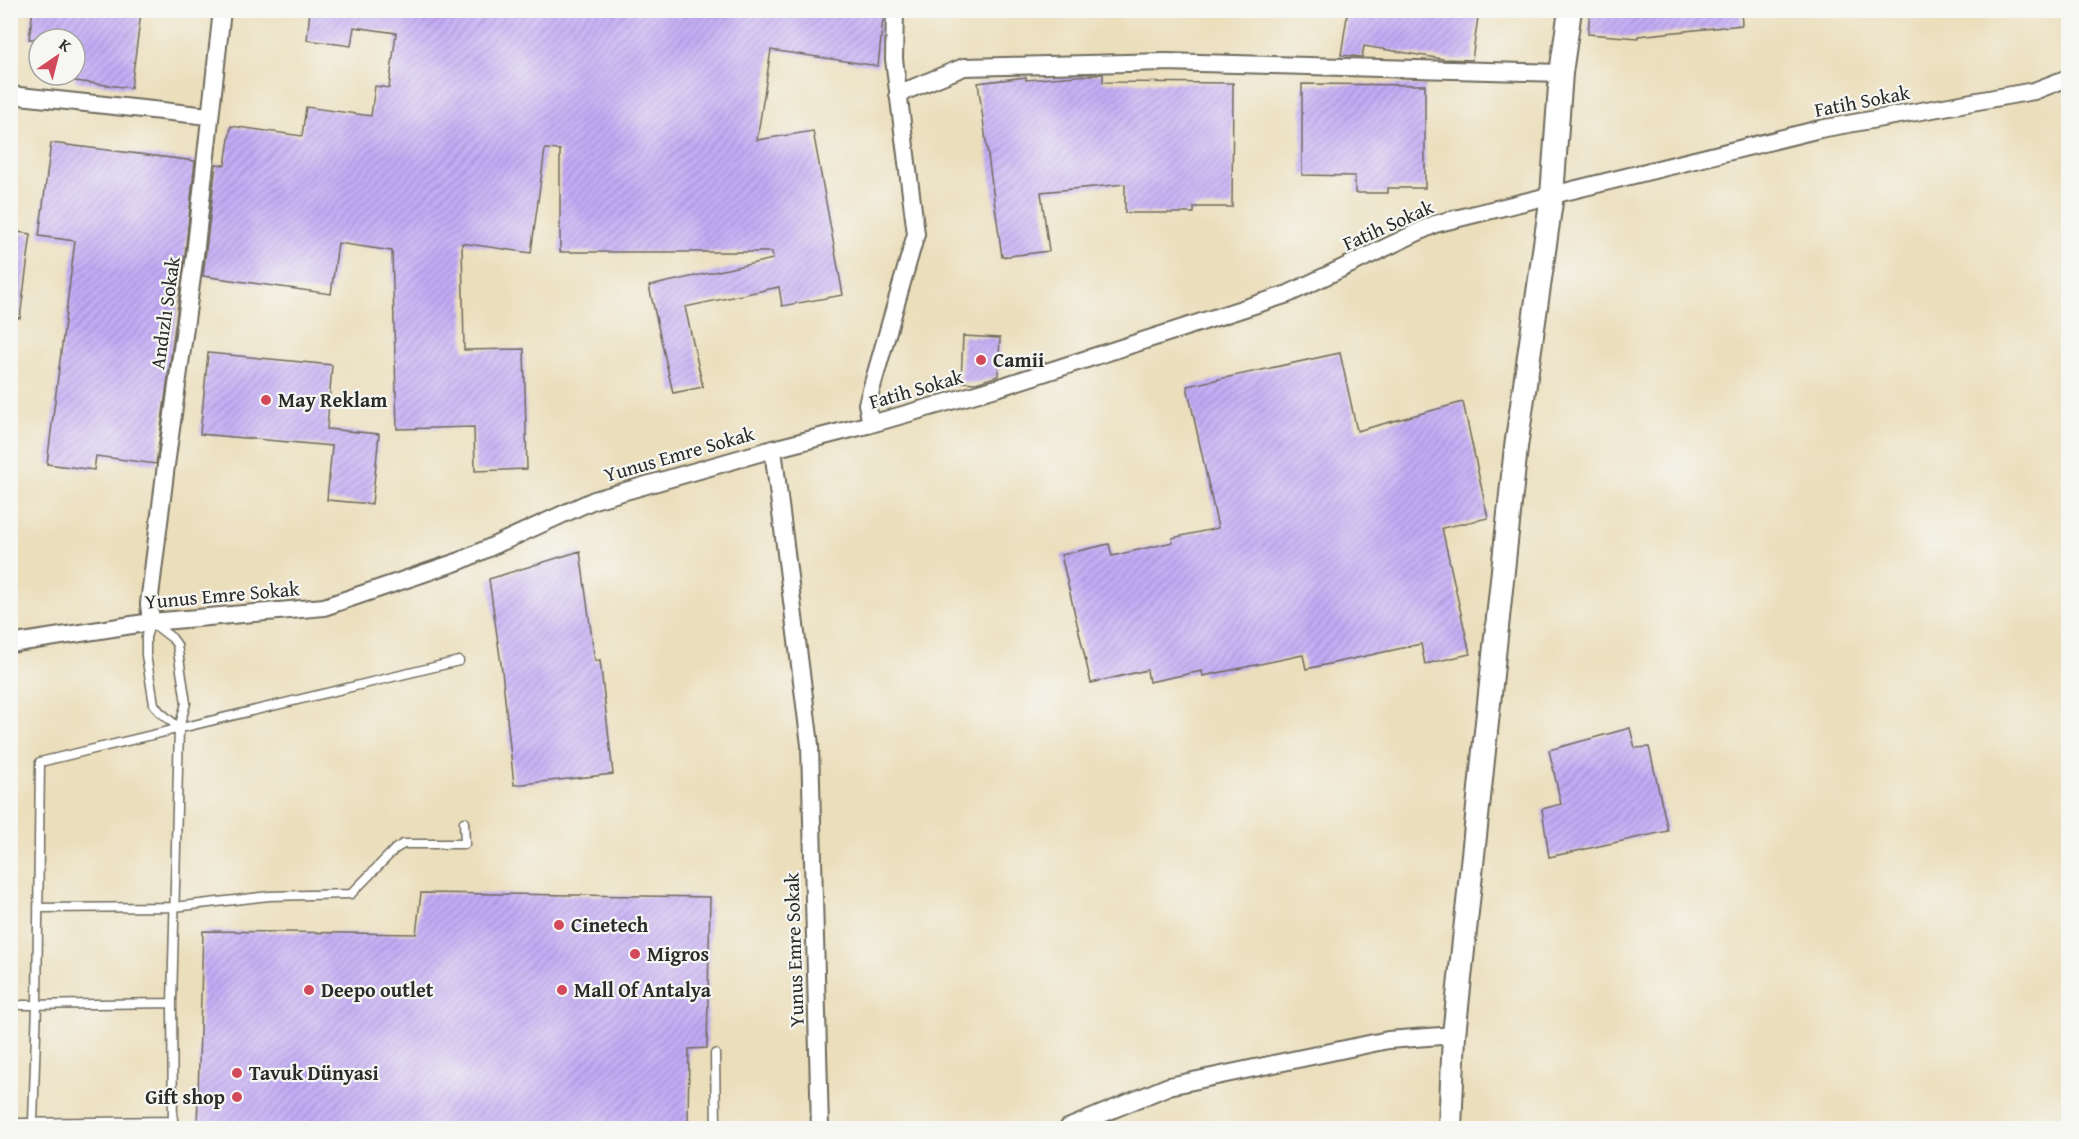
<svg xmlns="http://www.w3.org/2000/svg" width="2079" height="1139" font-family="'Gentium Book Plus',serif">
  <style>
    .building { fill: url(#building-hatch) }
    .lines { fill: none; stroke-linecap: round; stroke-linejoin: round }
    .lane-casing { stroke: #6e6a5d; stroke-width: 11 }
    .street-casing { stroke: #6e6a5d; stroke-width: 20 }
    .secondary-casing { stroke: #6e6a5d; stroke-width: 26 }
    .lane { stroke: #fff; stroke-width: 8 }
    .street { stroke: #fff; stroke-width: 16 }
    .secondary { stroke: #fff; stroke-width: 22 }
    .poi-dot { fill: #d1495b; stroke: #f6f6f2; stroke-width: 2 }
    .labels { text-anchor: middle; stroke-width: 4.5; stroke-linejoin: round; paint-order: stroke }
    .street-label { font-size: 20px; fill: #2b2b2b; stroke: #f6f6f2 }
    .poi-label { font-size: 20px; font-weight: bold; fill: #2b2b2b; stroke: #f6f6f2; text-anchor: start }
  </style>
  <defs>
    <pattern id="building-hatch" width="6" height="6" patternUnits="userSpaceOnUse" patternTransform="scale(1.5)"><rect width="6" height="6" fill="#c4acf6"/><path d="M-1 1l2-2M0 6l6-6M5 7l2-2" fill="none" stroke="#9f8cc7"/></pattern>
  </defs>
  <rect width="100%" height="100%" fill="#f6f6f2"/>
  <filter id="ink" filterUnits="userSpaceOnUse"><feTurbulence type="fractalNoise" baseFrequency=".0167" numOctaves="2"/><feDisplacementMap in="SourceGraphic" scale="12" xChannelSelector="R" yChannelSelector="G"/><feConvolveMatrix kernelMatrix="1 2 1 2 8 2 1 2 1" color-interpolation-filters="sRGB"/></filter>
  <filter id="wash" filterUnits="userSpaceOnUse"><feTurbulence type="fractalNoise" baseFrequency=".008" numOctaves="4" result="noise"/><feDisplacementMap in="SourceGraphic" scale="24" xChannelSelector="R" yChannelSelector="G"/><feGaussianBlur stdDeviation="1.35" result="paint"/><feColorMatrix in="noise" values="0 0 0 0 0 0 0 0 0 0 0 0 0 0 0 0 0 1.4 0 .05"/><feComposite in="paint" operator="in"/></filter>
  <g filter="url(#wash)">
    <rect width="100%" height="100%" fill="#ebdebb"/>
    <g id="blocks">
      <path class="building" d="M33,10H123L141,13L131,88L75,81V39H29Z
        M310,10H884L878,66L771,50L757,140L813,131L843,295L782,306L779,287L685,307L703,387L673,393L649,286L773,259L772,252H560V150L545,149L531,253L462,243L464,350L524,349L527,469L475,471L474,427L397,429L392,251L338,243L331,294L203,276L216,164L225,165L231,126L302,136L306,107L371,116L375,86L389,88L396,33L354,27L351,46L307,40Z
        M1348,10H1479L1472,60L1443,59L1364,46L1362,57L1341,55Z
        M1590,10H1741L1742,25L1638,36V38L1588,34Z
        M1103,74V82L1233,83L1232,207H1194V213H1125V184L1041,192L1049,251L1002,257L978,83L1026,77V80Z
        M1302,84L1425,85V188H1388V193H1355V176L1302,175Z
        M51,143L195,161L185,254L156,464L96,456L94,470L47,464L75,241L39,236Z
        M10,231L31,234L20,318L10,317Z
        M963,336L1000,338L998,376L976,383L961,382Z
        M208,353L332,365L327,429L379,434L372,504L327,500L332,446L200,434Z
        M1340,353L1357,431L1463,402L1488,518L1442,528L1470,654L1425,664L1421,644L1306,669L1303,655L1203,676L1202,671L1149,682L1147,670L1091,683L1061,555L1109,544L1112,556L1173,542L1172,538L1218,528L1187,386Z
        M580,551L595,661L600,660L613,774L514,785L502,671L489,579Z
        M1630,728L1635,748L1649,747L1668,831L1549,857L1542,809L1561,804L1549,750Z
        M421,893L710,897L707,1048L689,1049L688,1128H197L203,931L416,934Z"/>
    </g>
  </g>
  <g filter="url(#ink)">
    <use href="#blocks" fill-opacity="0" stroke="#6e6a5d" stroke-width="1.5"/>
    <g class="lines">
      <defs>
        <path id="lane" d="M38,908L174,907L269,896L351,894L395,849L403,844H465L464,822
          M22,1005L172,1003
          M715,1054L716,1128
          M33,1122L37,1004L40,762L459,661
          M10,1123L173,1121
          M173,1128L172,1003L179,728L186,703L177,645L172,638L151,622L146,637V655L154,704L159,711L179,728"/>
        <path id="street" d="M898,94L964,67L1165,62L1561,73
          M10,95L209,116
          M871,424L867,404L916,234L894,59L895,10
          M773,449L871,424L1000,387L1288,294L1435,224L1820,129L2034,91L2068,78
          M151,622L149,604L166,465L195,255L222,10
          M10,644L151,622L324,607L460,561L594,500L773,449L810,745L820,1128
          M1068,1128L1169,1086L1388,1040L1454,1035"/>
        <path id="secondary" d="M1450,1128L1454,1035L1516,447L1552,195L1561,73L1570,10"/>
      </defs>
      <use href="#lane" class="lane-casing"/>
      <use href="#street" class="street-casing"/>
      <use href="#secondary" class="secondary-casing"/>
      <use href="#lane" class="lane"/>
      <use href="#street" class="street"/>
      <use href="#secondary" class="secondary"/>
    </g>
  </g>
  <g class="poi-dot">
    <circle cx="981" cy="360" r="6"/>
    <circle cx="266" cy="400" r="6"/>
    <circle cx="559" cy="925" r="6"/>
    <circle cx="635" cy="954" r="6"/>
    <circle cx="309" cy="990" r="6"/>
    <circle cx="562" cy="990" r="6"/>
    <circle cx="237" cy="1073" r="6"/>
    <circle cx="237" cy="1097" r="6"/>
  </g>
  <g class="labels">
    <g class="street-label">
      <text transform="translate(1862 101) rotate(-11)" y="7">Fatih Sokak</text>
      <text transform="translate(1388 225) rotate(-24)" y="7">Fatih Sokak</text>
      <text transform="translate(165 313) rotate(-82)" y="7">Andızlı Sokak</text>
      <text transform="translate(916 389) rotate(-16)" y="7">Fatih Sokak</text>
      <text transform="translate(679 454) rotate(-16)" y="7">Yunus Emre Sokak</text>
      <text transform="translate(222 595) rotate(-5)" y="7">Yunus Emre Sokak</text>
      <text transform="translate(794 950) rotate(-92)" y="7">Yunus Emre Sokak</text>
    </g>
    <g class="poi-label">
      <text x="993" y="367">Camii</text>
      <text x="278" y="407">May Reklam</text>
      <text x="571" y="932">Cinetech</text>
      <text x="647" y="961">Migros</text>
      <text x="321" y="997">Deepo outlet</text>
      <text x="574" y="997">Mall Of Antalya</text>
      <text x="249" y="1080">Tavuk Dünyasi</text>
      <text x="225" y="1104" text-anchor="end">Gift shop</text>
    </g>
  </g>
  <rect width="2079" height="1139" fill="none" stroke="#f6f6f2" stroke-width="36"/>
  <g transform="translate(57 57) rotate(35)"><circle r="28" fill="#f6f6f2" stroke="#a5a5a2" stroke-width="1.5"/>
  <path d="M0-4.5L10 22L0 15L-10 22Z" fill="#d1495b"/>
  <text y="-9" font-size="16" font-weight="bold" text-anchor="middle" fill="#2b2b2b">K</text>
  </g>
</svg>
